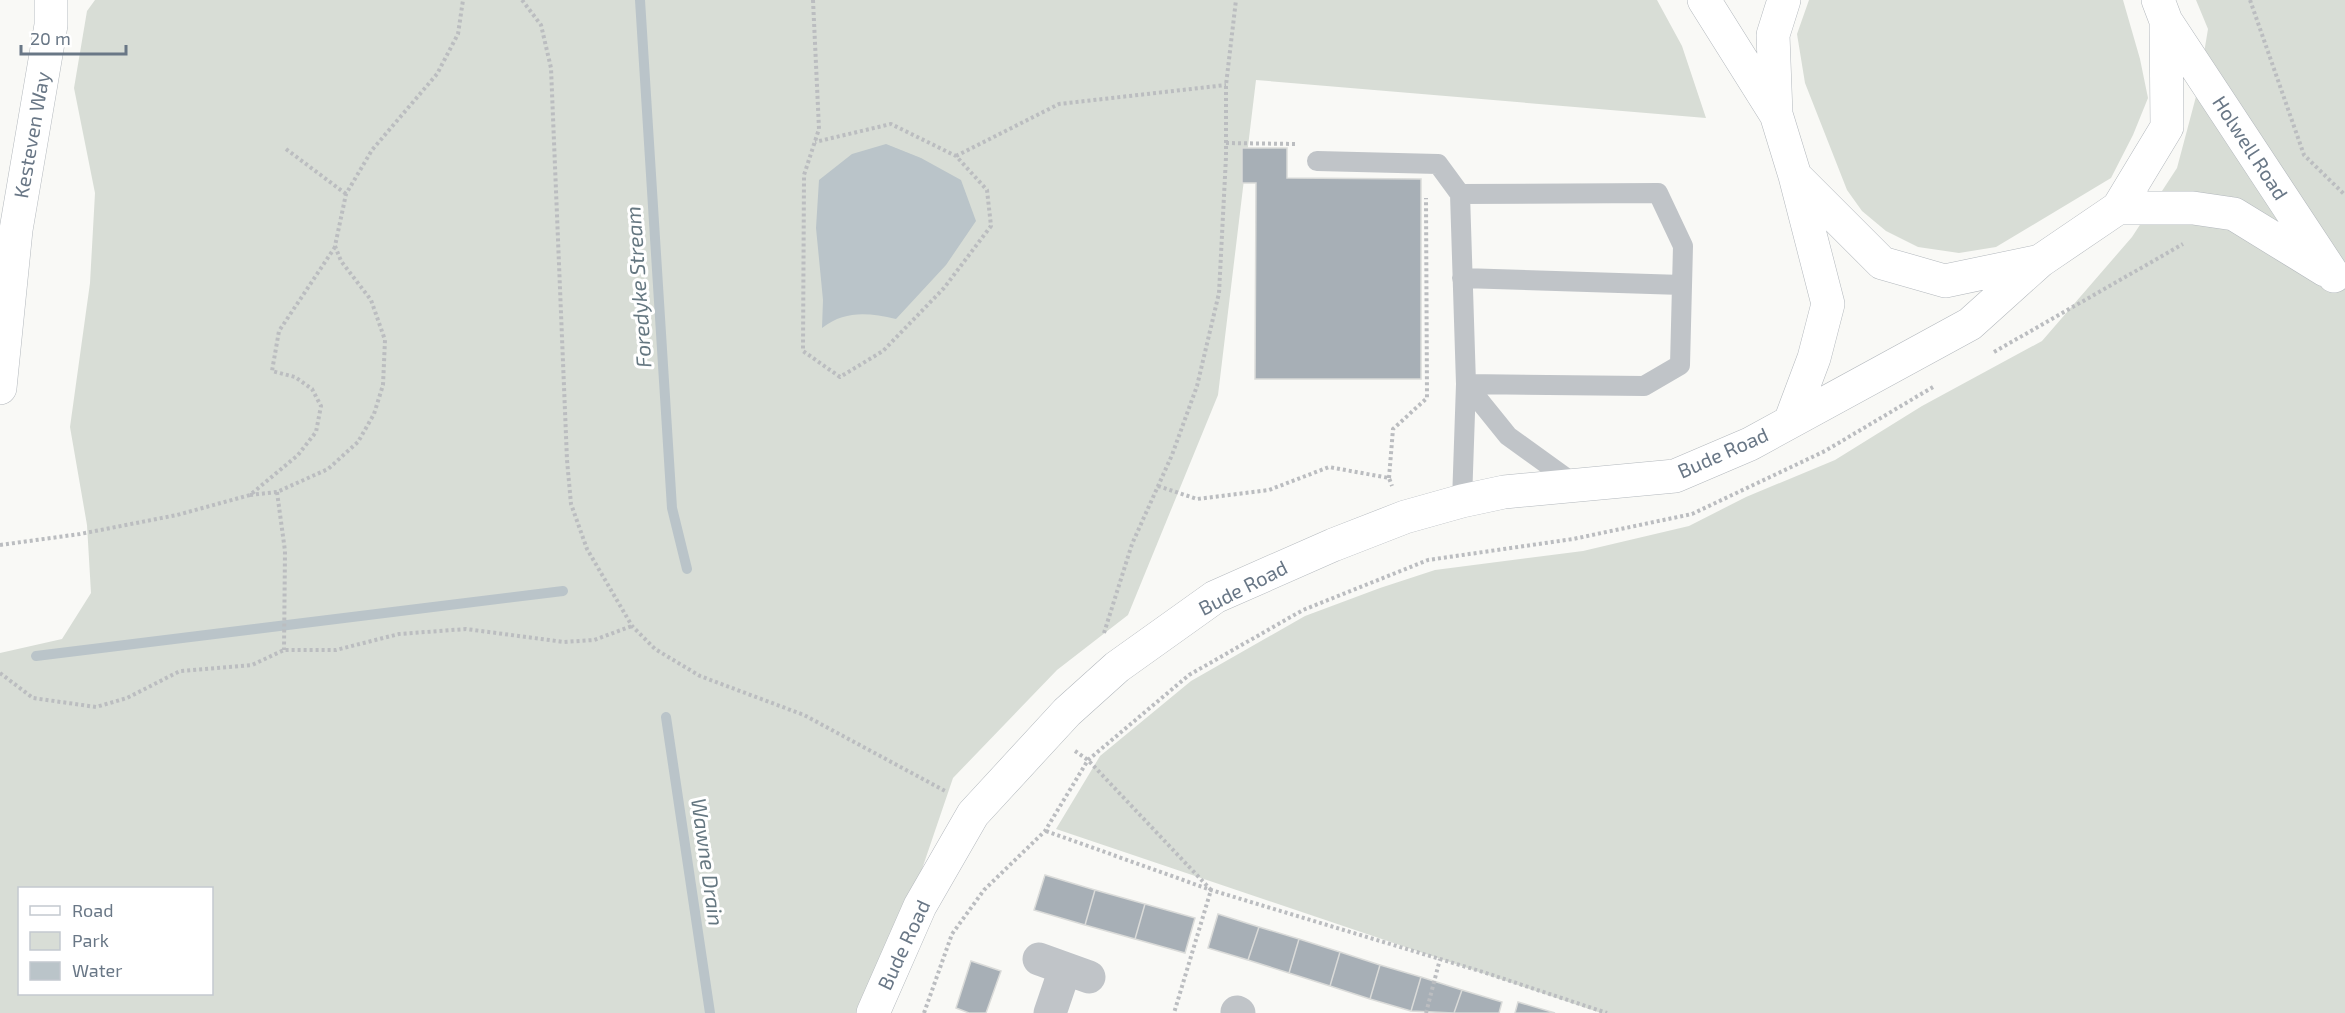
<svg xmlns="http://www.w3.org/2000/svg" width="2345" height="1013" font-family="'Exo 2',sans-serif">
  <style>
    .green { fill: #d8ddd6; fill-rule: evenodd }
    .water { fill: #bac4c9 }
    .lines { fill: none; stroke-linecap: round; stroke-linejoin: round }
    .stream { stroke: #bac4c9; stroke-width: 10 }
    .building { fill: #a7afb6; stroke: #dadbd9; stroke-width: 1.5 }
    .secondary-casing { stroke: #b3b8bd; stroke-width: 34 }
    .path { stroke: #bbbdc0; stroke-width: 4; stroke-dasharray: 3 3; stroke-linecap: butt }
    .lane { stroke: #c0c4c8; stroke-width: 20 }
    .street { stroke: #c0c4c8; stroke-width: 33 }
    .secondary { stroke: #fff; stroke-width: 33 }
    .labels { text-anchor: middle; stroke-width: 6; stroke-linejoin: round; paint-order: stroke }
    .street-label { font-size: 20px; fill: #697786; stroke: #fff }
    .water-label { font-size: 21px; font-style: italic; fill: #657781; stroke: #fff }
  </style>
  <rect width="100%" height="100%" fill="#f9f9f6"/>
  <path class="green" d="M95,0H1657L1682,46L1706,118L1256,80L1218,395L1128,615L1057,670L953,778L873,1013H0V653L62,639L91,593L87,525L70,427L90,283L95,193L74,88L87,11ZM20,888H212V994H20Z
    M1809,0H2123L2140,59L2148,98L2133,135L2111,178L1996,247L1959,253L1918,247L1886,231L1862,211L1847,190L1805,83L1797,34Z
    M2196,0H2345V1013H1601L1056,829L1100,756L1191,681L1305,616L1380,588L1435,570L1583,551L1689,526L1746,497L1835,460L1922,406L2042,341L2132,237L2177,168L2198,89L2208,29Z"/>
  <path class="water" d="M886,144L921,158L961,180L976,221L946,265L896,319C868,313 846,310 822,328L823,300L816,228L819,180L852,154Z"/>
  <g class="lines">
    <path class="stream" d="M640,0L672,508L687,569
      M36,656L563,591
      M666,717L710,1013"/>
  </g>
  <path class="building" d="M1242,148H1287V178L1421,179V379H1255L1256,183H1242Z
    M1045,875L1095,890L1085,925L1034,910Z
    M1095,890L1145,904L1135,939L1085,925Z
    M1145,904L1195,918L1185,953L1135,939Z
    M1218,914L1259,927L1248,960L1208,948Z
    M1259,927L1299,939L1289,973L1248,960Z
    M1299,939L1340,952L1330,986L1289,973Z
    M1340,952L1380,965L1370,999L1330,986Z
    M971,961L1001,971L986,1013H969L956,1008Z
    M1380,965L1421,977L1411,1011L1370,999Z
    M1421,977L1462,990L1454,1013L1411,1011Z
    M1462,990L1502,1002L1499,1013H1454Z
    M1518,1002L1555,1013H1515Z"/>
  <g class="lines">
    <defs>
      <path id="secondary" d="M1704,0L1775,113
        M1784,0L1773,35L1776,114L1795,176L1828,304L1814,358L1790,422
        M2166,21L2334,276
        M1795,176L1882,263L1945,281L2040,261L2118,208L2167,127L2166,21L2158,0
        M2118,208H2193L2234,214L2325,270
        M0,388L16,230L51,25V0
        M873,1013L920,906L973,814L1067,712L1117,667L1215,597L1333,545L1405,517L1462,501L1504,492L1675,476L1750,444L1970,324L2040,261"/>
    </defs>
    <use href="#secondary" class="secondary-casing"/>
    <path class="path" d="M522,0L541,25L551,68L567,460L571,504L587,549L632,626L655,649L700,676L804,715L947,792
      M813,0L819,129L804,175L803,351L840,377L883,351L944,288L991,226L987,190L956,156L891,124L815,142
      M2250,0L2304,155L2345,195
      M1226,143L1296,144
      M286,149L346,194
      M956,156L1059,104L1226,85
      M1994,352L2183,244
      M1389,478L1393,429L1427,398L1426,198
      M1158,486L1197,499L1269,490L1329,467L1389,478L1392,486
      M277,492L285,551L284,650
      M250,495L277,492L328,469L358,442L374,414L383,385L385,340L371,300L341,261L335,246L346,194L372,150L437,74L458,34L463,0
      M0,545L80,534L177,515L250,495L298,455L316,432L321,406L312,389L295,377L272,371L279,331L335,247
      M1104,633L1132,544L1172,455L1197,386L1219,293L1226,157V85L1236,0
      M0,673L33,698L96,707L127,698L180,671L252,665L284,650H336L399,634L466,629L564,642L594,640L632,626
      M1075,751L1088,760L1211,890L1174,1013
      M1046,831L1211,890L1483,972L1607,1013
      M924,1013L952,934L984,890L1045,831L1088,760L1189,675L1303,610L1428,560L1573,539L1692,514L1825,451L1933,387
      M1426,1013L1440,959"/>
    <path class="lane" d="M1317,161L1438,164L1460,194
      M1462,278L1682,285
      M1466,384L1508,436L1576,485
      M1462,501L1466,384L1460,194L1658,193L1683,246L1680,365L1644,386L1466,384"/>
    <path class="street" d="M1039,959L1089,977
      M1237,1012L1239,1013
      M1050,1013L1065,969"/>
    <use href="#secondary" class="secondary"/>
  </g>
  <g class="labels">
    <g class="street-label">
      <text transform="translate(32 135) rotate(-80)" y="7">Kesteven Way</text>
      <text transform="translate(2250 148) rotate(57)" y="7">Holwell Road</text>
      <text transform="translate(1723 453) rotate(-24)" y="7">Bude Road</text>
      <text transform="translate(1243 588) rotate(-27)" y="7">Bude Road</text>
      <text transform="translate(904 945) rotate(-65)" y="7">Bude Road</text>
    </g>
    <g class="water-label">
      <text transform="translate(639 287) rotate(-94)" y="7">Foredyke Stream</text>
      <text transform="translate(707 862) rotate(82)" y="7">Wawne Drain</text>
    </g>
  </g>
  <rect x="18" y="887" width="195" height="108" fill="#ffffff" stroke="#c3c9cf" stroke-width="1.5"/>
  <rect x="30" y="906" width="30" height="9" fill="#ffffff" stroke="#c3c9cf" stroke-width="1.5"/>
  <text x="72" y="917" font-size="18" fill="#697786">Road</text>
  <rect x="30" y="932" width="30" height="18" fill="#d8ddd6" stroke="#c3c9cf" stroke-width="1.5"/>
  <text x="72" y="947" font-size="18" fill="#697786">Park</text>
  <rect x="30" y="962" width="30" height="18" fill="#bac4c9" stroke="#c3c9cf" stroke-width="1.5"/>
  <text x="72" y="977" font-size="18" fill="#697786">Water</text>
  <path d="M21 45v9h105v-9" fill="none" stroke="#697786" stroke-width="3"/>
  <text x="30" y="45" font-size="18" fill="#697786" stroke="#ffffff" stroke-width="4.5" paint-order="stroke">20 m</text>
</svg>
